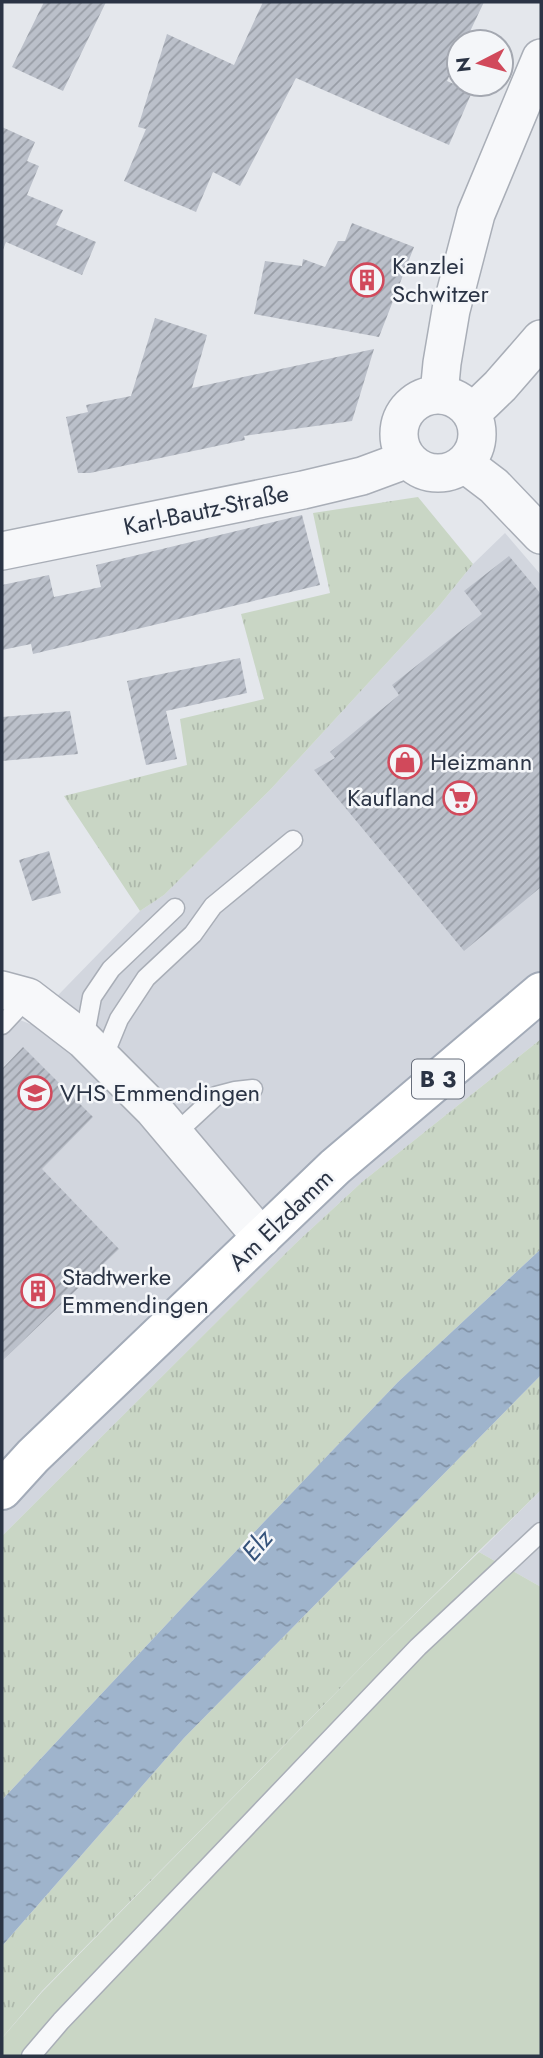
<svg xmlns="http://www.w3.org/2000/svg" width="543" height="2058" font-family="Jost,sans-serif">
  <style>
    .built { fill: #d2d6de }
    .grass { fill: url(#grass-tufts) }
    .park { fill: #c9d6c5 }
    .water { fill: url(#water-ripples) }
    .building { fill: url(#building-hatch) }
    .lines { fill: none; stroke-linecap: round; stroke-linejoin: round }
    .lane-casing { stroke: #a9aeb7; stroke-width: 21 }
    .street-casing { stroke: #a9aeb7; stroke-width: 40 }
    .primary-casing { stroke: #a3abb8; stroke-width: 42 }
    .lane { stroke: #f7f8fa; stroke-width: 18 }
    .street { stroke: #f7f8fa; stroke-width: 37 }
    .primary { stroke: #fff; stroke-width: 38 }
    .labels { text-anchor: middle; stroke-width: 5; stroke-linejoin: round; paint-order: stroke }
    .shield { fill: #f4f6f9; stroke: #676e7b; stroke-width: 2 }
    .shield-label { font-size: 23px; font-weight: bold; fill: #2b3445 }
    .poi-label { font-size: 24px; fill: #2b3445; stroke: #f4f6f9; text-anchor: start }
    .street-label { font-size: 24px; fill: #2b3445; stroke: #f4f6f9 }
    .water-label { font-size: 26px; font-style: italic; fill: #34527a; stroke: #f4f6f9 }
  </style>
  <defs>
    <pattern id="grass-tufts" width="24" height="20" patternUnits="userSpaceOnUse" patternTransform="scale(1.75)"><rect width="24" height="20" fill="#c9d6c5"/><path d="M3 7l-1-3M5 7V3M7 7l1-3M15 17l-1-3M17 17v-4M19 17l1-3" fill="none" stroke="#adb8ab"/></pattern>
    <pattern id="water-ripples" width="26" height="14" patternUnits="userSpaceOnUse" patternTransform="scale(1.75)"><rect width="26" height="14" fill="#9fb4cc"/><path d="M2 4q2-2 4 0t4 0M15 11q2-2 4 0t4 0" fill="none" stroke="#8293a7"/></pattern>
    <pattern id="building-hatch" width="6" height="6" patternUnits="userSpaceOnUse" patternTransform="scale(1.75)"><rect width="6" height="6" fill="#bbc0ca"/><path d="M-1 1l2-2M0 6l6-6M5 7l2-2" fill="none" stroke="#989da6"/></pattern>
  </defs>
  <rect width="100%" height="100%" fill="#e4e7ec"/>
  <path class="built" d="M505,533L541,575V1039L362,1182L296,1243L2,1536V1013L30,1024L140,911L164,895L270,790L439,606L473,564Z
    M541,1490V1587L479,1552Z"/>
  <path class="grass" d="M418,497L473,564L439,606L270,790L164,895L140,911L64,796L187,765L180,719L264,699L241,614L330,593L313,513Z
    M541,1039V1249L398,1382L195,1594L2,1800V1536L296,1243L362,1182Z
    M541,1375V1490L376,1652L42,1991L2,2038V1946L184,1738Z"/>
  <path class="park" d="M479,1552L541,1587V2056H2V2038L42,1992L376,1652Z"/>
  <path class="water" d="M541,1249V1375L184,1738L2,1946V1800L195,1594L398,1382Z"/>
  <path class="building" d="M44,2H106L63,91L12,67Z
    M263,2H484L465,42H459V55L447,81L472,92L449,145L296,78L240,186L213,172L196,212L124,181L146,129L138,127L167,34L234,65Z
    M2,127L35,142L27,161L39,166L27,195L63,210L56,225L96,242L82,275L6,242L2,252Z
    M352,223L414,247L379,337L254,314L265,261L302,266L303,259L325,267L338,241H345Z
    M155,318L207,335L192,388L374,349L352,421L244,436L245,440L90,473H78L66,417L88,412L86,405L131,396Z
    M302,515L320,585L33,654L31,644L2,650V585L49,575L54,597L101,587L96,565Z
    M509,556L541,594V887L464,951L314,770L335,758L330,752L399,695L392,685L482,614L464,591Z
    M240,658L247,693L166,711L177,759L146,765L127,681Z
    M70,711L78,754L2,761V717Z
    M49,851L61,893L32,901L19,860Z
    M23,1047L93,1117L42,1169L119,1249L2,1361V1069Z"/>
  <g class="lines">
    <defs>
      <path id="lane" d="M2,1025L28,997
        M84,1040L92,997L111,969L175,908
        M103,1058L119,1019L146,978L193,934L213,906L293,840
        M175,1134L216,1096L235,1091L253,1089
        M31,2056L61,2021L418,1647L541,1532"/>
      <path id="street" d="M439,394L442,363L451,310L476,214L541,58
        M399 434a39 39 0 1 1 78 0a39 39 0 1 1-78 0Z
        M472,413L500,386L541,339
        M465,464L494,486L541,535
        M2,551L303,490L362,476L408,459
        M2,990L28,997L84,1040L154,1110L262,1238"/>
      <path id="primary" d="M2,1490L33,1456L335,1167L541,992"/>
    </defs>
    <use href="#lane" class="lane-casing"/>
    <use href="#street" class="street-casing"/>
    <use href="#primary" class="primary-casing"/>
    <use href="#lane" class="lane"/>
    <use href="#street" class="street"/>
    <use href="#primary" class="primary"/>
  </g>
  <defs>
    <symbol id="building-ring" viewBox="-11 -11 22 22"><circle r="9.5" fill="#f4f6f9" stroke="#d1495b" stroke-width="1.5"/><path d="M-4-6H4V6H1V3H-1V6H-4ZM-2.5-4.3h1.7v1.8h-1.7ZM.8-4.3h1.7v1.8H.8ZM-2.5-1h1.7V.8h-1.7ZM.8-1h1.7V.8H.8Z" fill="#d1495b"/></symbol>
    <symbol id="shop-ring" viewBox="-11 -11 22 22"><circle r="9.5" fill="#f4f6f9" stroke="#d1495b" stroke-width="1.5"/><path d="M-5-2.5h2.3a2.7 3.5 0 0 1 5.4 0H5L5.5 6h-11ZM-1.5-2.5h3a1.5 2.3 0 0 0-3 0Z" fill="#d1495b"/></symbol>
    <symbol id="supermarket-ring" viewBox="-11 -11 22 22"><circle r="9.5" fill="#f4f6f9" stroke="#d1495b" stroke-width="1.5"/><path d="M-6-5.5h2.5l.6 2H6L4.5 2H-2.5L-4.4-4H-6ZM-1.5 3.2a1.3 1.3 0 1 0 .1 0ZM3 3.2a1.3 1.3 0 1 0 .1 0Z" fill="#d1495b"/></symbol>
    <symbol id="school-ring" viewBox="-11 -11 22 22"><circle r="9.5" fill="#f4f6f9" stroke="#d1495b" stroke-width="1.5"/><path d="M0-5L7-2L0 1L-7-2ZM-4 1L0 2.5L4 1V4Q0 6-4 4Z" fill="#d1495b"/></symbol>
  </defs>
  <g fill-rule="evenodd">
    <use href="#building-ring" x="348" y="261" width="38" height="38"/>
    <use href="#shop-ring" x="386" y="743" width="38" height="38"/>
    <use href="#supermarket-ring" x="441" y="779" width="38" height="38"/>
    <use href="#school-ring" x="16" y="1074" width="38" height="38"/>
    <use href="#building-ring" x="19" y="1272" width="38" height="38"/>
  </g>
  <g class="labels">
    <rect class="shield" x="412" y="1059.5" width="52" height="39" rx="5"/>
    <g class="shield-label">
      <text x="438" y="1087">B 3</text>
    </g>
    <g class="poi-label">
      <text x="392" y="274">Kanzlei<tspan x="392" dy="28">Schwitzer</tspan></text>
      <text x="430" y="770">Heizmann</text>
      <text x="435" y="806" text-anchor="end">Kaufland</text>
      <text x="60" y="1101">VHS Emmendingen</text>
      <text x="62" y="1285">Stadtwerke<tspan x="62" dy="28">Emmendingen</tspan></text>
    </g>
    <g class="street-label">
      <text transform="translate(206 510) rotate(-12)" y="8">Karl-Bautz-Straße</text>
      <text transform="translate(281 1220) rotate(-44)" y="8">Am Elzdamm</text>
    </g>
    <g class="water-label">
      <text transform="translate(257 1545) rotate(-50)" y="9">Elz</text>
    </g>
  </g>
  <rect width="543" height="2058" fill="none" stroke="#2b3445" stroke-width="7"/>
  <g transform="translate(480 63) rotate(264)"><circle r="33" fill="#f4f6f9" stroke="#a4a8b1" stroke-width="2"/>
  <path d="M0-5L12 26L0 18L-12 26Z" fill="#d1495b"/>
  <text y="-10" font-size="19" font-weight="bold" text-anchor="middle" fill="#2b3445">N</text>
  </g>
</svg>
